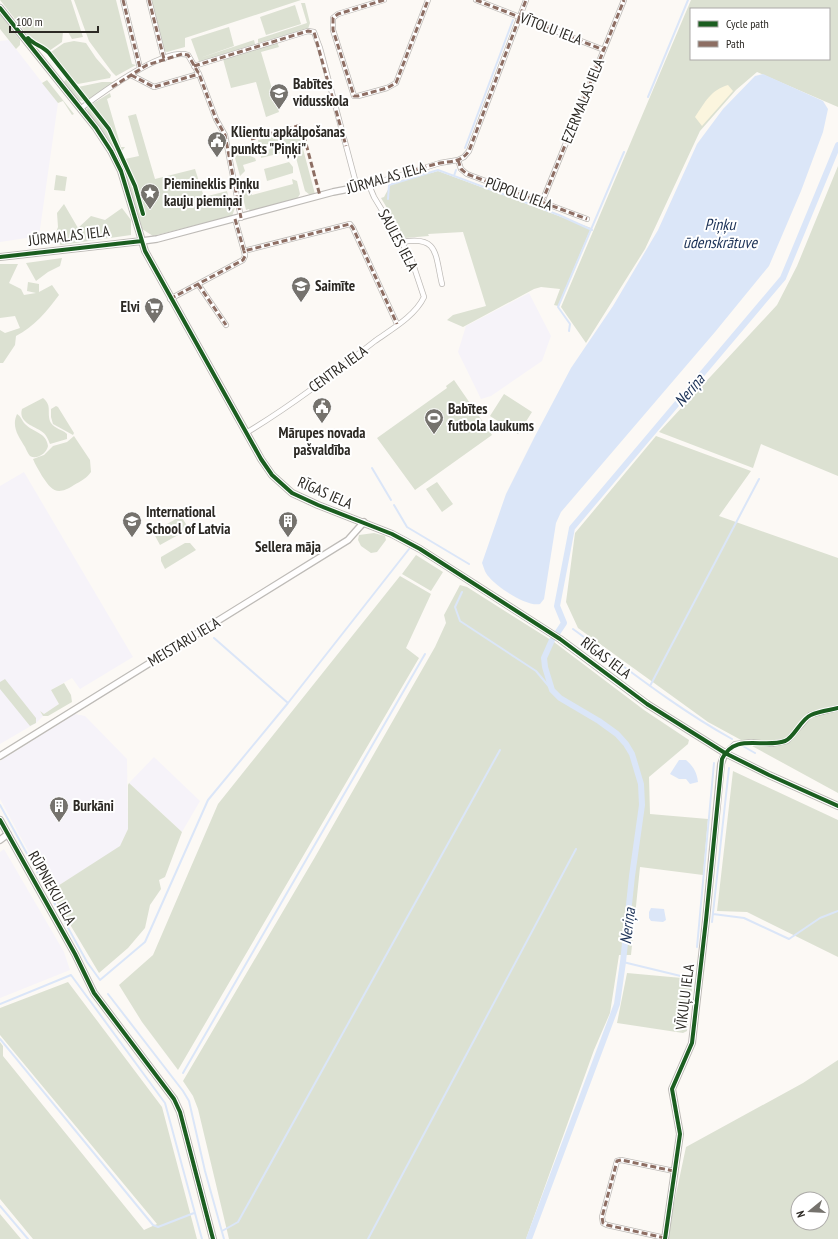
<svg xmlns="http://www.w3.org/2000/svg" width="838" height="1239" font-family="'PT Sans Narrow',sans-serif">
  <style>
    .commercial { fill: #f6f3f9 }
    .green { fill: #dce1d2; fill-rule: evenodd }
    .sand { fill: #fbf5de }
    .water { fill: #dbe6f8 }
    .lines { fill: none; stroke-linecap: round; stroke-linejoin: round }
    .stream { stroke: #dbe6f8; stroke-width: 2 }
    .canal { stroke: #dbe6f8; stroke-width: 6 }
    .minor-casing { stroke: #bebbb7; stroke-width: 6 }
    .tertiary-casing { stroke: #bebbb7; stroke-width: 8 }
    .secondary-casing { stroke: #bebbb7; stroke-width: 8 }
    .minor { stroke: #fffefe; stroke-width: 4.5 }
    .tertiary { stroke: #fffefe; stroke-width: 5.5 }
    .secondary { stroke: #f7f6f8; stroke-width: 6 }
    .quiet { stroke: #8d6e63; stroke-width: 3; stroke-dasharray: 6 3; stroke-linecap: butt }
    .cycleway-casing { stroke: #fff; stroke-width: 6 }
    .cycleway { stroke: #1b5e20; stroke-width: 4 }
    .labels { text-anchor: middle; stroke-width: 4; stroke-linejoin: round; paint-order: stroke }
    .street-label { font-size: 15px; fill: #2c2924; stroke: #fff }
    .poi-label { font-size: 15px; font-weight: bold; fill: #2c2924; stroke: #fff; text-anchor: start }
    .water-label { font-size: 16px; font-style: italic; fill: #1b3156; stroke: #fff }
  </style>
  <rect width="100%" height="100%" fill="#fcf9f5"/>
  <path class="commercial" d="M9,40L58,103L39,236L0,242V41Z
    M529,293L551,336L542,361L491,396L481,399L458,352L466,326Z
    M24,472L133,657L80,689L72,678L51,690L59,704L44,714L40,711L43,716L36,723L0,744V486Z
    M75,714L85,716L127,759L128,829L120,847L50,891L0,799V761Z
    M154,757L200,801L182,832L129,783Z
    M4,849L64,952L70,970L0,998V852Z"/>
  <path class="green" d="M0,0H71L83,37L72,39L68,32H63L62,42L49,51L44,46L33,42Z
    M74,0H116L132,64L136,65L116,76L112,72L89,41Z
    M151,0H301L185,38V47L167,52L164,51Z
    M691,0H838V107L757,72L736,90L700,131L645,249L586,343L561,307ZM691,9H829V59H691Z
    M301,3H305L310,23L308,29L258,43V39L307,23Z
    M295,5L301,24L266,35L260,17Z
    M0,14L20,40V45L16,49L0,29Z
    M229,27L234,46L200,58L254,40L255,44L202,61H199L191,39Z
    M74,41L86,43L96,58L111,75L110,78L78,84L74,82L51,52L64,43Z
    M277,42L279,47L261,52L279,112L266,117L256,82L231,88L223,59Z
    M67,78L86,100C76,104 69,90 63,83Z
    M47,80L74,114L72,115L63,101L58,103L42,83Z
    M102,82H115L89,99L78,87Z
    M110,93L111,97L107,99L121,147H125L122,151L109,127L92,104Z
    M90,105L110,132L120,151H115L89,116L87,109Z
    M136,114L155,179L195,169L204,197L227,191L231,209L235,208L232,216L153,236L142,229L123,166L125,159L139,156L128,116Z
    M298,130L315,194L310,195L305,191L295,154L286,156L285,152L261,158V153L270,149L272,146L269,144L259,146L258,140Z
    M239,151L255,158L256,161L243,165L245,171L240,176L235,158Z
    M289,162L293,167V173L267,181L264,169Z
    M838,166V476L761,444L753,468L659,432L777,305L797,266Z
    M438,171L591,228L558,306L554,305L560,289L541,287L534,289L463,327L447,320L453,315L486,306L463,232L428,234L429,236L405,238L381,198L384,197L391,184Z
    M56,175L67,177L65,191L54,190Z
    M292,179L297,181L300,194L297,199L250,212L249,209L246,210L241,190L243,186L250,188L252,195L293,184Z
    M64,204L78,228L91,216L105,220L122,208L131,220V235L61,245L53,240L58,227L57,213Z
    M62,258L60,266L48,272L36,281L26,263Z
    M0,264H18L9,283L21,289L24,295L36,293L27,291L28,282L39,284V292L52,285L59,295C47,311 34,327 16,336L15,345L3,363H0V330L5,333L20,328L15,316L0,318Z
    M454,380L492,435L415,490L377,438L447,388L446,386Z
    M504,394L532,412L518,434L490,416Z
    M43,398C53,406 46,413 51,423C55,429 62,429 67,434V439L50,444C48,439 46,434 41,431C33,426 18,422 22,409Z
    M56,406L58,407L74,433L73,435L53,424L51,417V409Z
    M17,414C21,416 22,421 25,424C34,433 46,432 48,446C47,453 37,460 30,456C28,454 26,449 25,447C19,437 11,427 17,414Z
    M74,436L90,460L91,472C87,478 81,481 74,485C57,496 52,491 42,476C39,470 35,465 33,459L44,455L53,446L67,442Z
    M656,436L751,471L719,516L838,558V793L708,722L578,628L566,602L575,533Z
    M437,482L453,504L442,512L426,489Z
    M181,516L189,529L160,545L153,532Z
    M374,533L385,536L386,540L377,552L371,553L361,546L358,540L359,535Z
    M185,543H190L196,550L165,569L161,561V557Z
    M416,555L443,572L431,591L402,574Z
    M400,576L431,594L406,648L419,658L178,1070L142,1022L119,985L153,955L218,804Z
    M460,585L467,587L554,642L644,710L689,740L688,744L649,777L650,814L708,819L703,875L640,867L631,955H619L610,1013L594,1050L526,1239H229L198,1109L193,1096L183,1081L315,857L435,647L446,623L444,615Z
    M5,679L36,718V723L30,726L0,689V682Z
    M64,683L71,695L72,702L48,716H43L40,711L44,714L59,704L51,690Z
    M733,771L838,820V957L747,912L717,911Z
    M129,783L182,832L165,877L159,880L161,889L150,905L145,928L128,948L99,973L50,891L120,846L128,829V785Z
    M627,973L693,979L687,1031L683,1033L617,1023Z
    M68,982L162,1107L197,1239H33L0,1199V1042L3,1046V1056L144,1230L157,1224L0,1035V1008Z
    M838,1060V1239H669V1227L686,1147L803,1083ZM798,1199H822V1223H798Z
    M0,1214L21,1239H0Z"/>
  <path class="sand" d="M728,85L733,91L702,126L695,117C705,102 711,90 728,85Z"/>
  <path class="water" d="M763,74L823,101L828,109L823,132L801,191L769,266L715,332L561,512L556,523L544,599L540,604C527,607 498,588 489,577C485,573 484,568 482,563L506,494L534,438L571,368L613,306L658,230L697,144L723,109L755,76Z
    M679,760H686C693,766 697,772 698,782L690,784L686,779H679L670,774Z
    M651,908L664,909L666,920L663,922L651,921L649,918V912Z"/>
  <g class="lines">
    <path class="stream" d="M648,97L688,0
      M465,148L513,20
      M454,176L456,170
      M388,199L389,185L438,170L559,215L592,230
      M569,331L570,324L558,307L624,152
      M372,468L391,500
      M394,505L407,527L469,564
      M462,592L455,607L460,621L536,671L552,690
      M573,629C625,667 676,708 732,739
      M214,638L288,703
      M650,686L759,479
      M741,745L755,753
      M0,805L87,962L100,980L145,942L208,800L288,703L409,549
      M713,914L744,918L789,939L820,918L838,911
      M712,922L729,768
      M697,947L714,763
      M623,962L693,979
      M108,994L183,1091L189,1101L205,1171L224,1239
      M0,1004L71,975L165,1103L202,1239
      M0,1039L153,1225L158,1227L194,1213
      M183,1073L425,654
      M0,1206L28,1239
      M222,1231L238,1222L500,750
      M368,1239L576,849"/>
    <path class="canal" d="M558,632L564,623L557,606L572,528L783,278L838,145
      M529,1239L617,1004L623,962L632,876L642,805L641,784L632,754L626,744L617,734L599,721L560,698L552,690L545,667L544,658L552,640"/>
    <defs>
      <path id="minor" d="M123,0L140,68
        M149,0L164,59
        M384,0L338,14L333,18V30L354,96H358L387,88L396,83L428,0
        M476,0L604,50
        M194,66L308,31L314,32L320,48L357,187
        M131,75L154,87L199,74
        M80,109C100,94 164,47 188,55L199,74L216,119L225,135L241,218
        M458,160L461,169L467,174L587,219
        M542,202L624,0
        M235,219L244,251L350,224L353,228L397,324
        M402,242C439,235 435,255 442,284
        M198,284L226,325
        M170,299L243,260L245,256L244,251
        M246,433C291,406 334,373 375,341C392,329 415,316 424,297L411,258L374,197L369,185L440,163L458,160L464,157L469,151L526,0
        M725,753L735,744L751,742L772,744L787,741L810,715L838,708
        M665,1238L607,1225L603,1223L602,1217L617,1161L621,1160L674,1171"/>
      <path id="tertiary" d="M142,241L157,239L333,192L369,185
        M0,756L348,540L364,522
        M0,820L75,954L94,993L174,1099L180,1112L213,1239
        M0,840L8,834
        M665,1239L680,1134L672,1089L692,1043L706,920L721,764L725,753"/>
      <path id="secondary" d="M0,8L96,128L111,151L121,171L145,251L261,459L272,475L292,493L318,505L392,534L420,549L560,639L647,704L725,753L769,775L838,806
        M0,257L142,241"/>
    </defs>
    <use href="#minor" class="minor-casing"/>
    <use href="#tertiary" class="tertiary-casing"/>
    <use href="#secondary" class="secondary-casing"/>
    <use href="#minor" class="minor"/>
    <use href="#tertiary" class="tertiary"/>
    <use href="#secondary" class="secondary"/>
    <path class="quiet" d="M123,0L140,68
      M149,0L164,59
      M384,0L338,14L333,18V30L354,96H358L387,88L396,83L428,0
      M476,0L604,50
      M194,66L308,31L314,32L346,146
      M131,75L154,87L199,74
      M112,87L147,65L182,54L188,55L199,74L216,119L225,135L241,218
      M251,139L301,125L320,196
      M458,160L461,169L467,174L587,219
      M412,171C421,169 430,165 440,163C453,161 461,162 469,151L526,0
      M542,202L624,0
      M235,219L244,251L350,224L353,228L397,324
      M198,284L226,325
      M170,299L243,260L245,256L244,251
      M665,1238L607,1225L603,1223L602,1217L617,1161L621,1160L674,1171"/>
    <defs>
      <path id="cycleway" d="M0,8L96,128L111,151L121,171L145,251L261,459L272,475L292,493L318,505L392,534L420,549L560,639L647,704L725,753L769,775L838,806
        M28,38C34,45 43,46 49,53L109,129L135,186L143,214
        M0,257L142,241
        M0,820L75,954L94,993L174,1099L180,1112L213,1239
        M665,1239L680,1134L672,1089L692,1043L706,920L722,759C735,732 763,749 785,741C794,738 801,719 811,715C819,711 830,710 838,708"/>
    </defs>
    <use href="#cycleway" class="cycleway-casing"/>
    <use href="#cycleway" class="cycleway"/>
  </g>
  <defs>
    <symbol id="school-pin" viewBox="-11 -11 22 30"><path d="M0 17L-7.5 6A9.5 9.5 0 1 1 7.5 6Z" fill="#75726d" stroke="#fff"/><path d="M0-5L7-2L0 1L-7-2ZM-4 1L0 2.5L4 1V4Q0 6-4 4Z" fill="#fff"/></symbol>
    <symbol id="civic-pin" viewBox="-11 -11 22 30"><path d="M0 17L-7.5 6A9.5 9.5 0 1 1 7.5 6Z" fill="#75726d" stroke="#fff"/><path d="M-.6-6.5H3V-4.5H.6V-3L4-1V1h2V6H-6V1h2V-1L-.6-3ZM-1.2 2.5V6h2.4V2.5Z" fill="#fff"/></symbol>
    <symbol id="sight-pin" viewBox="-11 -11 22 30"><path d="M0 17L-7.5 6A9.5 9.5 0 1 1 7.5 6Z" fill="#75726d" stroke="#fff"/><path d="M0-6L1.8-2.2L6-1.7L2.9 1.2L3.7 5.4L0 3.3L-3.7 5.4L-2.9 1.2L-6-1.7L-1.8-2.2Z" fill="#fff"/></symbol>
    <symbol id="supermarket-pin" viewBox="-11 -11 22 30"><path d="M0 17L-7.5 6A9.5 9.5 0 1 1 7.5 6Z" fill="#75726d" stroke="#fff"/><path d="M-6-5.5h2.5l.6 2H6L4.5 2H-2.5L-4.4-4H-6ZM-1.5 3.2a1.3 1.3 0 1 0 .1 0ZM3 3.2a1.3 1.3 0 1 0 .1 0Z" fill="#fff"/></symbol>
    <symbol id="stadium-pin" viewBox="-11 -11 22 30"><path d="M0 17L-7.5 6A9.5 9.5 0 1 1 7.5 6Z" fill="#75726d" stroke="#fff"/><path d="M0-5a6.5 5 0 1 0 0 10a6.5 5 0 1 0 0-10ZM-3.5-1.8h7v3.6h-7Z" fill="#fff"/></symbol>
    <symbol id="building-pin" viewBox="-11 -11 22 30"><path d="M0 17L-7.5 6A9.5 9.5 0 1 1 7.5 6Z" fill="#75726d" stroke="#fff"/><path d="M-4-6H4V6H1V3H-1V6H-4ZM-2.5-4.3h1.7v1.8h-1.7ZM.8-4.3h1.7v1.8H.8ZM-2.5-1h1.7V.8h-1.7ZM.8-1h1.7V.8H.8Z" fill="#fff"/></symbol>
  </defs>
  <g fill-rule="evenodd">
    <use href="#school-pin" x="268" y="82" width="22" height="30"/>
    <use href="#civic-pin" x="206" y="130" width="22" height="30"/>
    <use href="#sight-pin" x="139" y="182" width="22" height="30"/>
    <use href="#school-pin" x="290" y="275" width="22" height="30"/>
    <use href="#supermarket-pin" x="143" y="296" width="22" height="30"/>
    <use href="#civic-pin" x="311" y="396" width="22" height="30"/>
    <use href="#stadium-pin" x="423" y="407" width="22" height="30"/>
    <use href="#school-pin" x="121" y="510" width="22" height="30"/>
    <use href="#building-pin" x="277" y="510" width="22" height="30"/>
    <use href="#building-pin" x="48" y="795" width="22" height="30"/>
  </g>
  <g class="labels">
    <g class="street-label">
      <text transform="translate(551 29) rotate(21)" y="5">VĪTOLU IELA</text>
      <text transform="translate(583 101) rotate(-68)" y="5">EZERMALAS IELA</text>
      <text transform="translate(386 178) rotate(-16)" y="5">JŪRMALAS IELA</text>
      <text transform="translate(519 194) rotate(20)" y="5">PŪPOLU IELA</text>
      <text transform="translate(69 236) rotate(-7)" y="5">JŪRMALAS IELA</text>
      <text transform="translate(398 240) rotate(62)" y="5">SAULES IELA</text>
      <text transform="translate(338 369) rotate(-36)" y="5">CENTRA IELA</text>
      <text transform="translate(325 493) rotate(24)" y="5">RĪGAS IELA</text>
      <text transform="translate(184 642) rotate(-31)" y="5">MEISTARU IELA</text>
      <text transform="translate(606 658) rotate(37)" y="5">RĪGAS IELA</text>
      <text transform="translate(52 888) rotate(61)" y="5">RŪPNIEKU IELA</text>
      <text transform="translate(685 997) rotate(-83)" y="5">VĪKUĻU IELA</text>
    </g>
    <g class="poi-label">
      <text x="293" y="89">Babītes<tspan x="293" dy="17">vidusskola</tspan></text>
      <text x="231" y="137">Klientu apkalpošanas<tspan x="231" dy="17">punkts "Piņķi"</tspan></text>
      <text x="164" y="189">Piemineklis Piņķu<tspan x="164" dy="17">kauju piemiņai</tspan></text>
      <text x="315" y="291">Saimīte</text>
      <text x="140" y="312" text-anchor="end">Elvi</text>
      <text x="448" y="414">Babītes<tspan x="448" dy="17">futbola laukums</tspan></text>
      <text x="322" y="438" text-anchor="middle">Mārupes novada<tspan x="322" dy="17">pašvaldība</tspan></text>
      <text x="146" y="517">International<tspan x="146" dy="17">School of Latvia</tspan></text>
      <text x="288" y="552" text-anchor="middle">Sellera māja</text>
      <text x="73" y="811">Burkāni</text>
    </g>
    <g class="water-label">
      <text x="720" y="230">Piņķu<tspan x="720" dy="18">ūdenskrātuve</tspan></text>
      <text transform="translate(689 390) rotate(-50)" y="6">Neriņa</text>
      <text transform="translate(627 926) rotate(-83)" y="6">Neriņa</text>
    </g>
  </g>
  <rect x="690" y="8" width="140" height="52" fill="#ffffff" stroke="#aba9a7"/>
  <rect x="698" y="21" width="20" height="6" fill="#1b5e20" stroke="#aba9a7"/>
  <text x="726" y="28" font-size="12" fill="#2c2924">Cycle path</text>
  <rect x="698" y="41" width="20" height="6" fill="#8d6e63" stroke="#aba9a7"/>
  <text x="726" y="48" font-size="12" fill="#2c2924">Path</text>
  <g transform="translate(810 1211) rotate(252)"><circle r="19" fill="#ffffff" stroke="#aba9a7"/>
  <path d="M0-3L7 15L0 10L-7 15Z" fill="#75726d"/>
  <text y="-6" font-size="11" font-weight="bold" text-anchor="middle" fill="#2c2924">N</text>
  </g>
  <path d="M10 26v6h88v-6" fill="none" stroke="#2c2924" stroke-width="2"/>
  <text x="16" y="26" font-size="12" fill="#2c2924" stroke="#ffffff" stroke-width="3" paint-order="stroke">100 m</text>
</svg>
